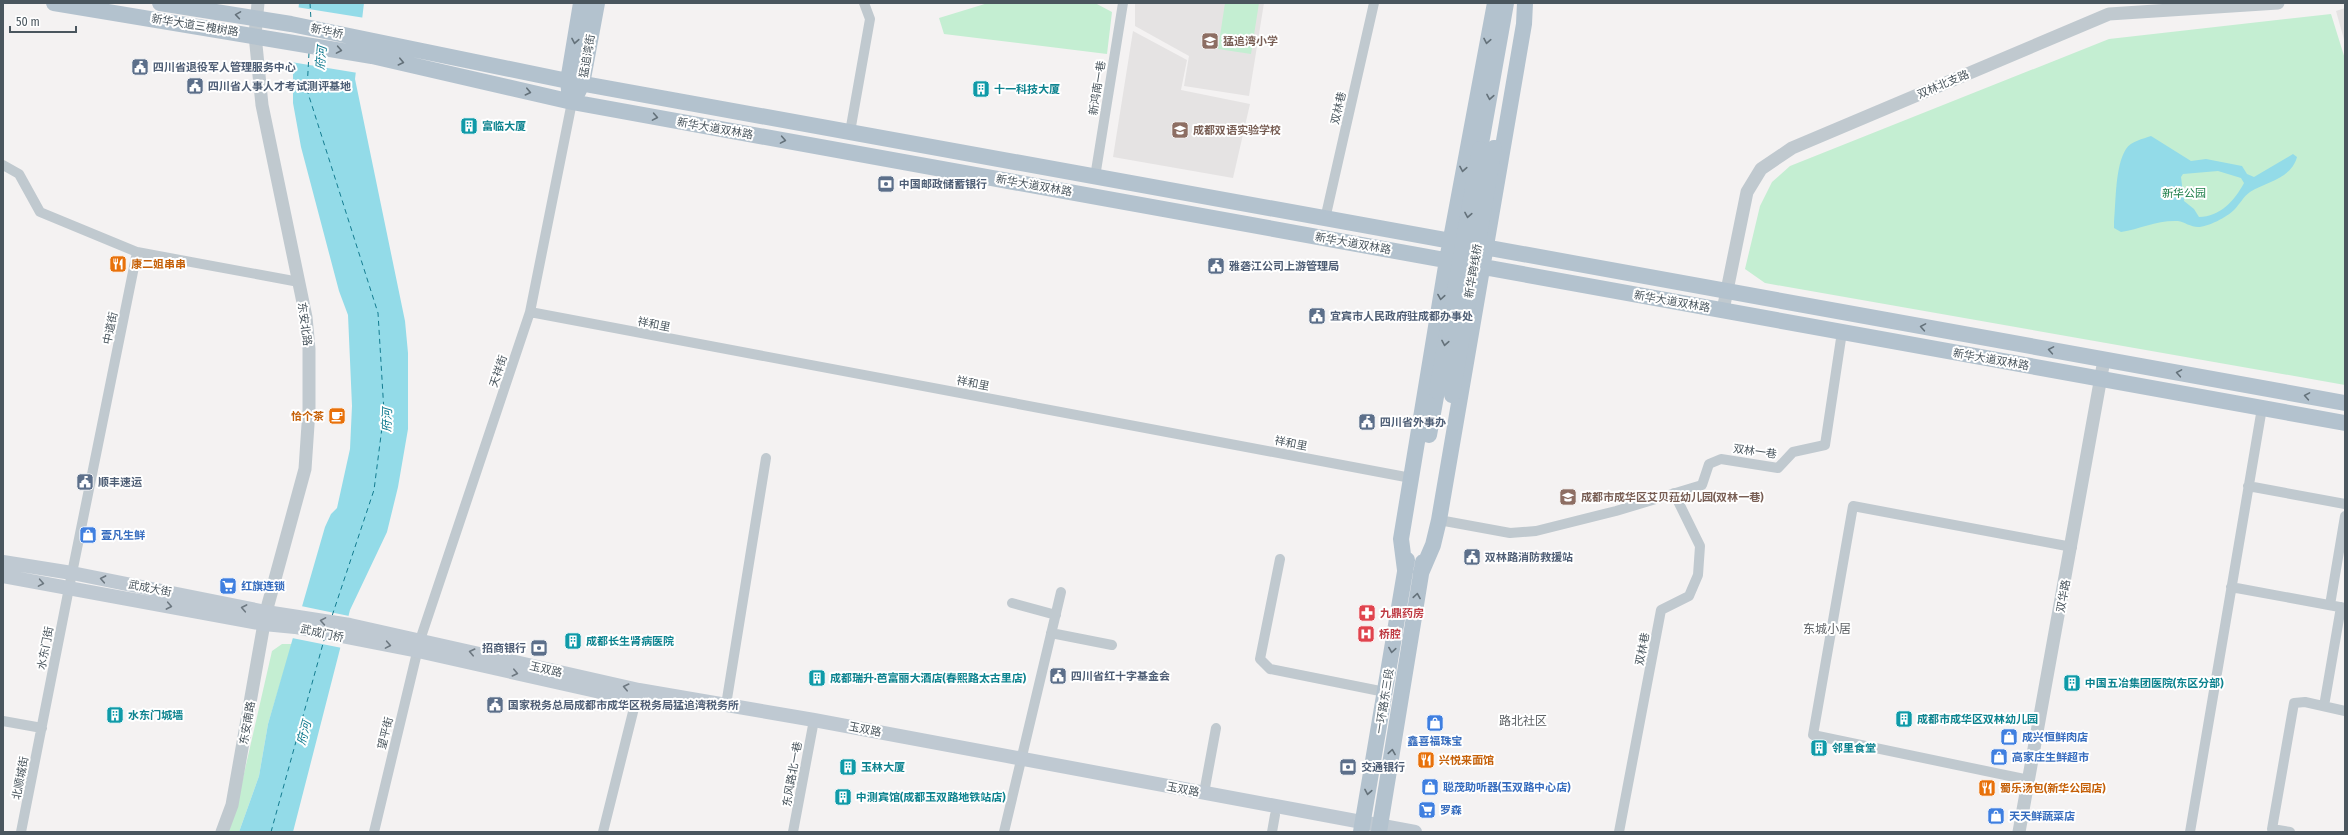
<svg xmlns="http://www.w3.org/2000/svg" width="2348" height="835" font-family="'Fira Sans Condensed','Noto Sans SC',sans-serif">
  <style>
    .education { fill: #e5e3e3 }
    .green { fill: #c4eed2 }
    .water { fill: #93dbe8; fill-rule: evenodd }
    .pier { fill: #f4f2f2 }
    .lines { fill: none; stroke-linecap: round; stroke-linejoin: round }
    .ferry { stroke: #147c90; stroke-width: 1; stroke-dasharray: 5 4; stroke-linecap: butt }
    .minor { stroke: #c0c9cf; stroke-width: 10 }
    .tertiary { stroke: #c0c9cf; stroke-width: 13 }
    .secondary { stroke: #bfc9d2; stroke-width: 14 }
    .primary { stroke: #b3c2ce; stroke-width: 16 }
    .primary-bridge { stroke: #b3c2ce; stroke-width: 16 }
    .oneway { stroke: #64717a }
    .oneway2 { stroke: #6d7881 }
    .labels { text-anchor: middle; stroke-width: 4; stroke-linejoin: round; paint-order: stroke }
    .street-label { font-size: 11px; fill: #4a565e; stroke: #fff }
    .education-label { font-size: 11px; font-weight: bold; fill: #785e54; stroke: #fff; text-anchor: start }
    .service-label { font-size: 11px; font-weight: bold; fill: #4e5e75; stroke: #fff; text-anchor: start }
    .culture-label { font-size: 11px; font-weight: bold; fill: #0d838f; stroke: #fff; text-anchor: start }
    .park-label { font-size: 11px; fill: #1d7e49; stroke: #fff }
    .food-label { font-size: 11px; font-weight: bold; fill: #c56008; stroke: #fff; text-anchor: start }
    .shop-label { font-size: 11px; font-weight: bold; fill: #366cbe; stroke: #fff; text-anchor: start }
    .health-label { font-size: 11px; font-weight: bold; fill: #be3a42; stroke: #fff; text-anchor: start }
    .water-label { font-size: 12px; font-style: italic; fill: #147c90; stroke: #fff }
    .neighbourhood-label { font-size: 12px; fill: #5e6266; stroke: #fff }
  </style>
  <rect width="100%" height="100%" fill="#f4f2f2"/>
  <path class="education" d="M1135,3H1264L1249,96L1184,86L1189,56L1135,26Z
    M2345,8V43L2336,11Z
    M1133,31L1187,60L1181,90L1250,104L1233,178L1113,157Z"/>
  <path class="green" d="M988,3H1095L1112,12L1107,54L944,34L939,18Z
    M1225,3H1259L1251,54L1218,49Z
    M2331,14L2345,59V385L1765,283L1745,269L1760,206L1772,182L1790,166L2109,39Z
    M282,644H292L268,724L259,776L239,832H227L237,804L272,651Z"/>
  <path class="water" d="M299,3H364L355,79L405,321L408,353V429L398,487L387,532L350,610L293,832H239L259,776L268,724L325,527L331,514L337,508L350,449L352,406L348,315L339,291L301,147L293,103V67Z
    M2151,136L2191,161L2206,159L2242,166L2247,174L2254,177L2293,154L2297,157C2291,179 2267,181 2250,192C2243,197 2240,204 2234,210C2227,217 2208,227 2198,227C2191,227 2184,222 2178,221C2157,220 2140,229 2121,232L2114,228V222C2116,202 2115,166 2126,149C2131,141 2143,139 2151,136ZM2218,171L2241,178L2244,183C2235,200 2220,217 2199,217L2194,209L2184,201L2181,177L2183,174Z"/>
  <path class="pier" d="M296,7L365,18L358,73L291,62Z
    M301,606L349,616L342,648L292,638Z"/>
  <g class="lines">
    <path class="ferry" d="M310,3L311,20
      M309,53L307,90L378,313L384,412L374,490L332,616
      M271,832L324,640"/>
    <path class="minor" d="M850,132L870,19L864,3
      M3,165L19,174L40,212L137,252L299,282
      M1095,177L1123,3
      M1325,219L1374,3
      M530,312L1411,478
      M2248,486L2345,504
      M1439,520L1510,533L1536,531L1616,511L1702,485L1709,464L1721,459L1778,468L1793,452L1825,445L1842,332
      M1280,559L1260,659L1270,669L1385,692
      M2231,587L2345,608
      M1012,603L1056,615
      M2330,605L2345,516
      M1051,633L1112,645
      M726,705L766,458
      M2324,706L2341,607
      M3,721L42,728
      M2029,780L1813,735L1853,506L2072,547
      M1204,793L1216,728
      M21,832L69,588L137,252
      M374,832L420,640L530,312L572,102
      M603,832L636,700
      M793,832L814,720
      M1004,832L1061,592
      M1272,832L1275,815
      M1619,832L1661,610L1689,596L1698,575L1700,546L1674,493
      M2190,832L2262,408
      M2290,832L2272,829L2294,703L2305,702L2345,711"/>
    <path class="tertiary" d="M1723,310L1747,192L1761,169L1792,148L2109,14L2278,3
      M222,832L232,805L266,612L305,469L309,410V349L306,317L262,105L255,35L258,3
      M2019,832L2104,360"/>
    <path class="secondary" d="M3,562L72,573L266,612L350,625L639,690L814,720L1415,832
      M3,576L264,624L295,627L418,651L636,700L662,704"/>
    <path class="primary" d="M54,3L372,56L572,102L2345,423
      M160,3L291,24L568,81L2345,403
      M569,90L568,81L581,3
      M577,94L582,84L597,3
      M1480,149L1506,3
      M1429,435L1437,391
      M1405,570L1401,539L1447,260L1495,3
      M1421,573L1433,545L1439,520L1524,24L1525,3
      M1361,832L1407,560
      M1379,832L1423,562"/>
    <path class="primary-bridge" d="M1437,391L1480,149
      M1452,395L1494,148"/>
  </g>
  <defs><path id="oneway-chevron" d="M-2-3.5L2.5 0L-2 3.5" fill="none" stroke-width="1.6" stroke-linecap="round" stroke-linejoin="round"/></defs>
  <g class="oneway">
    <use href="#oneway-chevron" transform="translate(238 15) rotate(-171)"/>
    <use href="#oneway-chevron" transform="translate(575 41) rotate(100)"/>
    <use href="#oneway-chevron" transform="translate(1487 41) rotate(101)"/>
    <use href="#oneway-chevron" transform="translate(339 50) rotate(10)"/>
    <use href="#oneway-chevron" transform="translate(401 62) rotate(13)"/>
    <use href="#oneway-chevron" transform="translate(528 92) rotate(13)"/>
    <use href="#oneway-chevron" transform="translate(1490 97) rotate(100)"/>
    <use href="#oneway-chevron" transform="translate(655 117) rotate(10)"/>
    <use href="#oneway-chevron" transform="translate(783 140) rotate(10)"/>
    <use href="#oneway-chevron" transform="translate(1463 169) rotate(100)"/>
    <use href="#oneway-chevron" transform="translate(1468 215) rotate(100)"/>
    <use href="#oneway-chevron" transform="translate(1441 297) rotate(99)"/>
    <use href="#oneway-chevron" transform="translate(1923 327) rotate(-170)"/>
    <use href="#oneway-chevron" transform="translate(1445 343) rotate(100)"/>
    <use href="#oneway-chevron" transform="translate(2051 350) rotate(-170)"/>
    <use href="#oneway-chevron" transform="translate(2179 373) rotate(-170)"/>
    <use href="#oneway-chevron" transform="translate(2307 396) rotate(-170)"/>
    <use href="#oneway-chevron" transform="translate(1417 596) rotate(-81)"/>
    <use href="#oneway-chevron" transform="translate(1392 650) rotate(99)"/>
    <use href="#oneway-chevron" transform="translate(1392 752) rotate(-81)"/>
    <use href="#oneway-chevron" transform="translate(1368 792) rotate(100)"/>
  </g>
  <g class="oneway2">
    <use href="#oneway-chevron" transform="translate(103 579) rotate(-169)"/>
    <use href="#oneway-chevron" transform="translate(41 583) rotate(10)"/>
    <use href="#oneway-chevron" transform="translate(169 606) rotate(11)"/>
    <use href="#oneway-chevron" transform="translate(244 608) rotate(-169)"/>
    <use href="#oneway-chevron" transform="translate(323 621) rotate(-170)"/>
    <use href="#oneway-chevron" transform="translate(388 645) rotate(10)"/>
    <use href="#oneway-chevron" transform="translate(472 652) rotate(-167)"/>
    <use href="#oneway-chevron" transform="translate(515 673) rotate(13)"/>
    <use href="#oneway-chevron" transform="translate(626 687) rotate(-167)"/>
  </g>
  <defs>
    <symbol id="school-square" viewBox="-11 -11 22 22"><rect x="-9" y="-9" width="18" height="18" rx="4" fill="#8d6e63" stroke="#fff"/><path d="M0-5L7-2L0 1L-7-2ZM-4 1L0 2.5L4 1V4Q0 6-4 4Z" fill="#fff"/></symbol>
    <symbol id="civic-square" viewBox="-11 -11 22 22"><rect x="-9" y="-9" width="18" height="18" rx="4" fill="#5c6f8a" stroke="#fff"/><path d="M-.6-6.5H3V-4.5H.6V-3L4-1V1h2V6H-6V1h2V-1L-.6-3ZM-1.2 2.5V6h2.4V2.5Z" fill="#fff"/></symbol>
    <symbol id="building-square" viewBox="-11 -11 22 22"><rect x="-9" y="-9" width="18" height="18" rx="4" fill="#0f9aa8" stroke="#fff"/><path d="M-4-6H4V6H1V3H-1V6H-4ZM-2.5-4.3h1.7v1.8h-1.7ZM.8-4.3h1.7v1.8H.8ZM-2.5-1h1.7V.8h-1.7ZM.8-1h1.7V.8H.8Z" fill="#fff"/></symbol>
    <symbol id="bank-square" viewBox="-11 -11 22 22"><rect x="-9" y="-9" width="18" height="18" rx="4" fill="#5c6f8a" stroke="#fff"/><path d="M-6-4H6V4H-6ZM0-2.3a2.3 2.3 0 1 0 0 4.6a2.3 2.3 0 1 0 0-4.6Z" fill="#fff"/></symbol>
    <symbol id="restaurant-square" viewBox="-11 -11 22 22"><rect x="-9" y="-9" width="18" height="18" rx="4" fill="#e8710a" stroke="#fff"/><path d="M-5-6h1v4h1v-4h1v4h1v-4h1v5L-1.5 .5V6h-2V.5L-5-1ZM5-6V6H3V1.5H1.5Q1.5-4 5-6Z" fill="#fff"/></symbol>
    <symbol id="cafe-square" viewBox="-11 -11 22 22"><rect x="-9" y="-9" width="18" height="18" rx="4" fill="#e8710a" stroke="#fff"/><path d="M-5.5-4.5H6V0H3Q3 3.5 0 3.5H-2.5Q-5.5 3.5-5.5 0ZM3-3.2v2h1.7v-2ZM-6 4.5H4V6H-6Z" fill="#fff"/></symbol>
    <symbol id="shop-square" viewBox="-11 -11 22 22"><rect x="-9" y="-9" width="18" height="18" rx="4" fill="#3f7fe0" stroke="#fff"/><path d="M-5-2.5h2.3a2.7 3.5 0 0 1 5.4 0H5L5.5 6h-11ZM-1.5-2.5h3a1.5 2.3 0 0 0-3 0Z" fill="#fff"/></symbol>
    <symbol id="supermarket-square" viewBox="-11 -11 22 22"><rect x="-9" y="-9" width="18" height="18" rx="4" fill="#3f7fe0" stroke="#fff"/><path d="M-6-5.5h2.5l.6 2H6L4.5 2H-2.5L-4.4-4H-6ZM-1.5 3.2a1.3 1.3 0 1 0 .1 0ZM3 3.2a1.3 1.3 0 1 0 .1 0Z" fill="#fff"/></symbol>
    <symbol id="pharmacy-square" viewBox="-11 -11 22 22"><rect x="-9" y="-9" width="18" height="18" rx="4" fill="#e0444e" stroke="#fff"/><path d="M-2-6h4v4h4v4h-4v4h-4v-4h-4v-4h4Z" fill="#fff"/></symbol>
    <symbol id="hospital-square" viewBox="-11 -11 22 22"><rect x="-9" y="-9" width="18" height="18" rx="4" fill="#e0444e" stroke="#fff"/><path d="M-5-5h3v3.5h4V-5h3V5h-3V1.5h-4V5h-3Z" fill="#fff"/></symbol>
  </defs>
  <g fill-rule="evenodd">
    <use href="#school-square" x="1200" y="31" width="20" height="20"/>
    <use href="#civic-square" x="130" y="57" width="20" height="20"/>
    <use href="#civic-square" x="185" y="76" width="20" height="20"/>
    <use href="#building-square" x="971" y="79" width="20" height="20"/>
    <use href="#building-square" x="459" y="116" width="20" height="20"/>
    <use href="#school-square" x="1170" y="120" width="20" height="20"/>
    <use href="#bank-square" x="876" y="174" width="20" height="20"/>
    <use href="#restaurant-square" x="108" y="254" width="20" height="20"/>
    <use href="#civic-square" x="1206" y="256" width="20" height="20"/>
    <use href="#civic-square" x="1307" y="306" width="20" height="20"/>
    <use href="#cafe-square" x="327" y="406" width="20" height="20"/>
    <use href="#civic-square" x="1357" y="412" width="20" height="20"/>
    <use href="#civic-square" x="75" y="472" width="20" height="20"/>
    <use href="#school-square" x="1558" y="487" width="20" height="20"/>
    <use href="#shop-square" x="78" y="525" width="20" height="20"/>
    <use href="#civic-square" x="1462" y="547" width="20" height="20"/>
    <use href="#supermarket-square" x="218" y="576" width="20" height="20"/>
    <use href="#pharmacy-square" x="1357" y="603" width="20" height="20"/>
    <use href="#hospital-square" x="1356" y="624" width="20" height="20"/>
    <use href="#building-square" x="563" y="631" width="20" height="20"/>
    <use href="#bank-square" x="529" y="638" width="20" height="20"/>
    <use href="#civic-square" x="1048" y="666" width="20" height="20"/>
    <use href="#building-square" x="807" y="668" width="20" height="20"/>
    <use href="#building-square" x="2062" y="673" width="20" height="20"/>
    <use href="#civic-square" x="485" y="695" width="20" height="20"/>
    <use href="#building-square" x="105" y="705" width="20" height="20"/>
    <use href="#building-square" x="1894" y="709" width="20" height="20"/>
    <use href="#shop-square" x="1425" y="713" width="20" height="20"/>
    <use href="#shop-square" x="1999" y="727" width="20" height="20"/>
    <use href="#building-square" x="1809" y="738" width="20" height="20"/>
    <use href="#shop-square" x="1989" y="747" width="20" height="20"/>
    <use href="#restaurant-square" x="1416" y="750" width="20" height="20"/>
    <use href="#building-square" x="838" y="757" width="20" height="20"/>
    <use href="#bank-square" x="1338" y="757" width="20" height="20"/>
    <use href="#shop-square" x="1420" y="777" width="20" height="20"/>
    <use href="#restaurant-square" x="1977" y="778" width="20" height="20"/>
    <use href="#building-square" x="833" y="787" width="20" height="20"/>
    <use href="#supermarket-square" x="1417" y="800" width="20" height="20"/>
    <use href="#shop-square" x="1986" y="806" width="20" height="20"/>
  </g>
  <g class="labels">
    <g class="street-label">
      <text transform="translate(195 25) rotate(9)" y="4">新华大道三槐树路</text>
      <text transform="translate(327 31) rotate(12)" y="4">新华桥</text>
      <text transform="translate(587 56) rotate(-80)" y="4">猛追湾街</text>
      <text transform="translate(1943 84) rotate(-23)" y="4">双林北支路</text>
      <text transform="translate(1097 88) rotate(-81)" y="4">新鸿南一巷</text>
      <text transform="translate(1338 108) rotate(-77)" y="4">双林巷</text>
      <text transform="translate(715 128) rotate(10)" y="4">新华大道双林路</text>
      <text transform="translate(1034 185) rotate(10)" y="4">新华大道双林路</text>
      <text transform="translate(1353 243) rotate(10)" y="4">新华大道双林路</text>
      <text transform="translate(1473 271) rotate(-80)" y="4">新华跨线桥</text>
      <text transform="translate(1672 301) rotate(10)" y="4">新华大道双林路</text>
      <text transform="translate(305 324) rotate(82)" y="4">东安北路</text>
      <text transform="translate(654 324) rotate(11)" y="4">祥和里</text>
      <text transform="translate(110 328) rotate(-78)" y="4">中道街</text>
      <text transform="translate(1991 359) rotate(10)" y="4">新华大道双林路</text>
      <text transform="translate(498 371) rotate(-71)" y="4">天祥街</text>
      <text transform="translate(973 383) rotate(11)" y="4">祥和里</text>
      <text transform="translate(1291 443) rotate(11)" y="4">祥和里</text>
      <text transform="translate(1755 451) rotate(8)" y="4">双林一巷</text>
      <text transform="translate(150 588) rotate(11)" y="4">武成大街</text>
      <text transform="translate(2063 596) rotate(-80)" y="4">双华路</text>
      <text transform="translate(322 633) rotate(12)" y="4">武成门桥</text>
      <text transform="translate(45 648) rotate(-79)" y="4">水东门街</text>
      <text transform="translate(1642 649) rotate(-79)" y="4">双林巷</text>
      <text transform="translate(546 669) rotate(13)" y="4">玉双路</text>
      <text transform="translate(1384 701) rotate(-81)" y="4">一环路东三段</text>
      <text transform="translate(247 723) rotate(-80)" y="4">东安南路</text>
      <text transform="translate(865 729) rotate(11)" y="4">玉双路</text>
      <text transform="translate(385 733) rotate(-76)" y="4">望平街</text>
      <text transform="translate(792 774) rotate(-80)" y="4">东风路北一巷</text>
      <text transform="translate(20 778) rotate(-79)" y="4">北顺城街</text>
      <text transform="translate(1183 789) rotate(11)" y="4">玉双路</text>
    </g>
    <g class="education-label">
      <text x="1223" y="45">猛追湾小学</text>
      <text x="1193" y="134">成都双语实验学校</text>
      <text x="1581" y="501">成都市成华区艾贝菈幼儿园(双林一巷)</text>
    </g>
    <g class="service-label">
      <text x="153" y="71">四川省退役军人管理服务中心</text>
      <text x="208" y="90">四川省人事人才考试测评基地</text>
      <text x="899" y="188">中国邮政储蓄银行</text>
      <text x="1229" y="270">雅砻江公司上游管理局</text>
      <text x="1330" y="320">宜宾市人民政府驻成都办事处</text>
      <text x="1380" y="426">四川省外事办</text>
      <text x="98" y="486">顺丰速运</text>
      <text x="1485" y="561">双林路消防救援站</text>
      <text x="526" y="652" text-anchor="end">招商银行</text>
      <text x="1071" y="680">四川省红十字基金会</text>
      <text x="508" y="709">国家税务总局成都市成华区税务局猛追湾税务所</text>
      <text x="1361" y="771">交通银行</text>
    </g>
    <g class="culture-label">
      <text x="994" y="93">十一科技大厦</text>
      <text x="482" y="130">富临大厦</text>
      <text x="586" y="645">成都长生肾病医院</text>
      <text x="830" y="682">成都瑞升·芭富丽大酒店(春熙路太古里店)</text>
      <text x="2085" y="687">中国五冶集团医院(东区分部)</text>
      <text x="128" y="719">水东门城墙</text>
      <text x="1917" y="723">成都市成华区双林幼儿园</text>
      <text x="1832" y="752">邻里食堂</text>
      <text x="861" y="771">玉林大厦</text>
      <text x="856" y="801">中测宾馆(成都玉双路地铁站店)</text>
    </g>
    <g class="park-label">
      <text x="2184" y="197">新华公园</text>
    </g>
    <g class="food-label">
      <text x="131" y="268">康二姐串串</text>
      <text x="324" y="420" text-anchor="end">恰个茶</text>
      <text x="1439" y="764">兴悦来面馆</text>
      <text x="2000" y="792">蜀乐汤包(新华公园店)</text>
    </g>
    <g class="shop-label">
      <text x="101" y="539">壹凡生鲜</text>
      <text x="241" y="590">红旗连锁</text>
      <text x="2022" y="741">成兴恒鲜肉店</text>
      <text x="1435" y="745" text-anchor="middle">鑫喜福珠宝</text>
      <text x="2012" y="761">高家庄生鲜超市</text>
      <text x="1443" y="791">聪茂助听器(玉双路中心店)</text>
      <text x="1440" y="814">罗森</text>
      <text x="2009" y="820">天天鲜蔬菜店</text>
    </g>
    <g class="health-label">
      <text x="1380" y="617">九鼎药房</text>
      <text x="1379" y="638">桥腔</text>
    </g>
    <g class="water-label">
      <text transform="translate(321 58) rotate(-84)" y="4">府河</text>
      <text transform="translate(387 420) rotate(-88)" y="4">府河</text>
      <text transform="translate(304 733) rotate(-74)" y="4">府河</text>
    </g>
    <g class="neighbourhood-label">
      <text x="1827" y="633">东城小居</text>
      <text x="1523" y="725">路北社区</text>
    </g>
  </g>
  <rect width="2348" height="835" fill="none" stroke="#4a565e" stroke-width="8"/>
  <path d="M10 26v6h66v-6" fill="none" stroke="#4a565e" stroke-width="2"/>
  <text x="16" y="26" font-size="12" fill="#4a565e" stroke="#ffffff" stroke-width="3" paint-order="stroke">50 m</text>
</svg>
